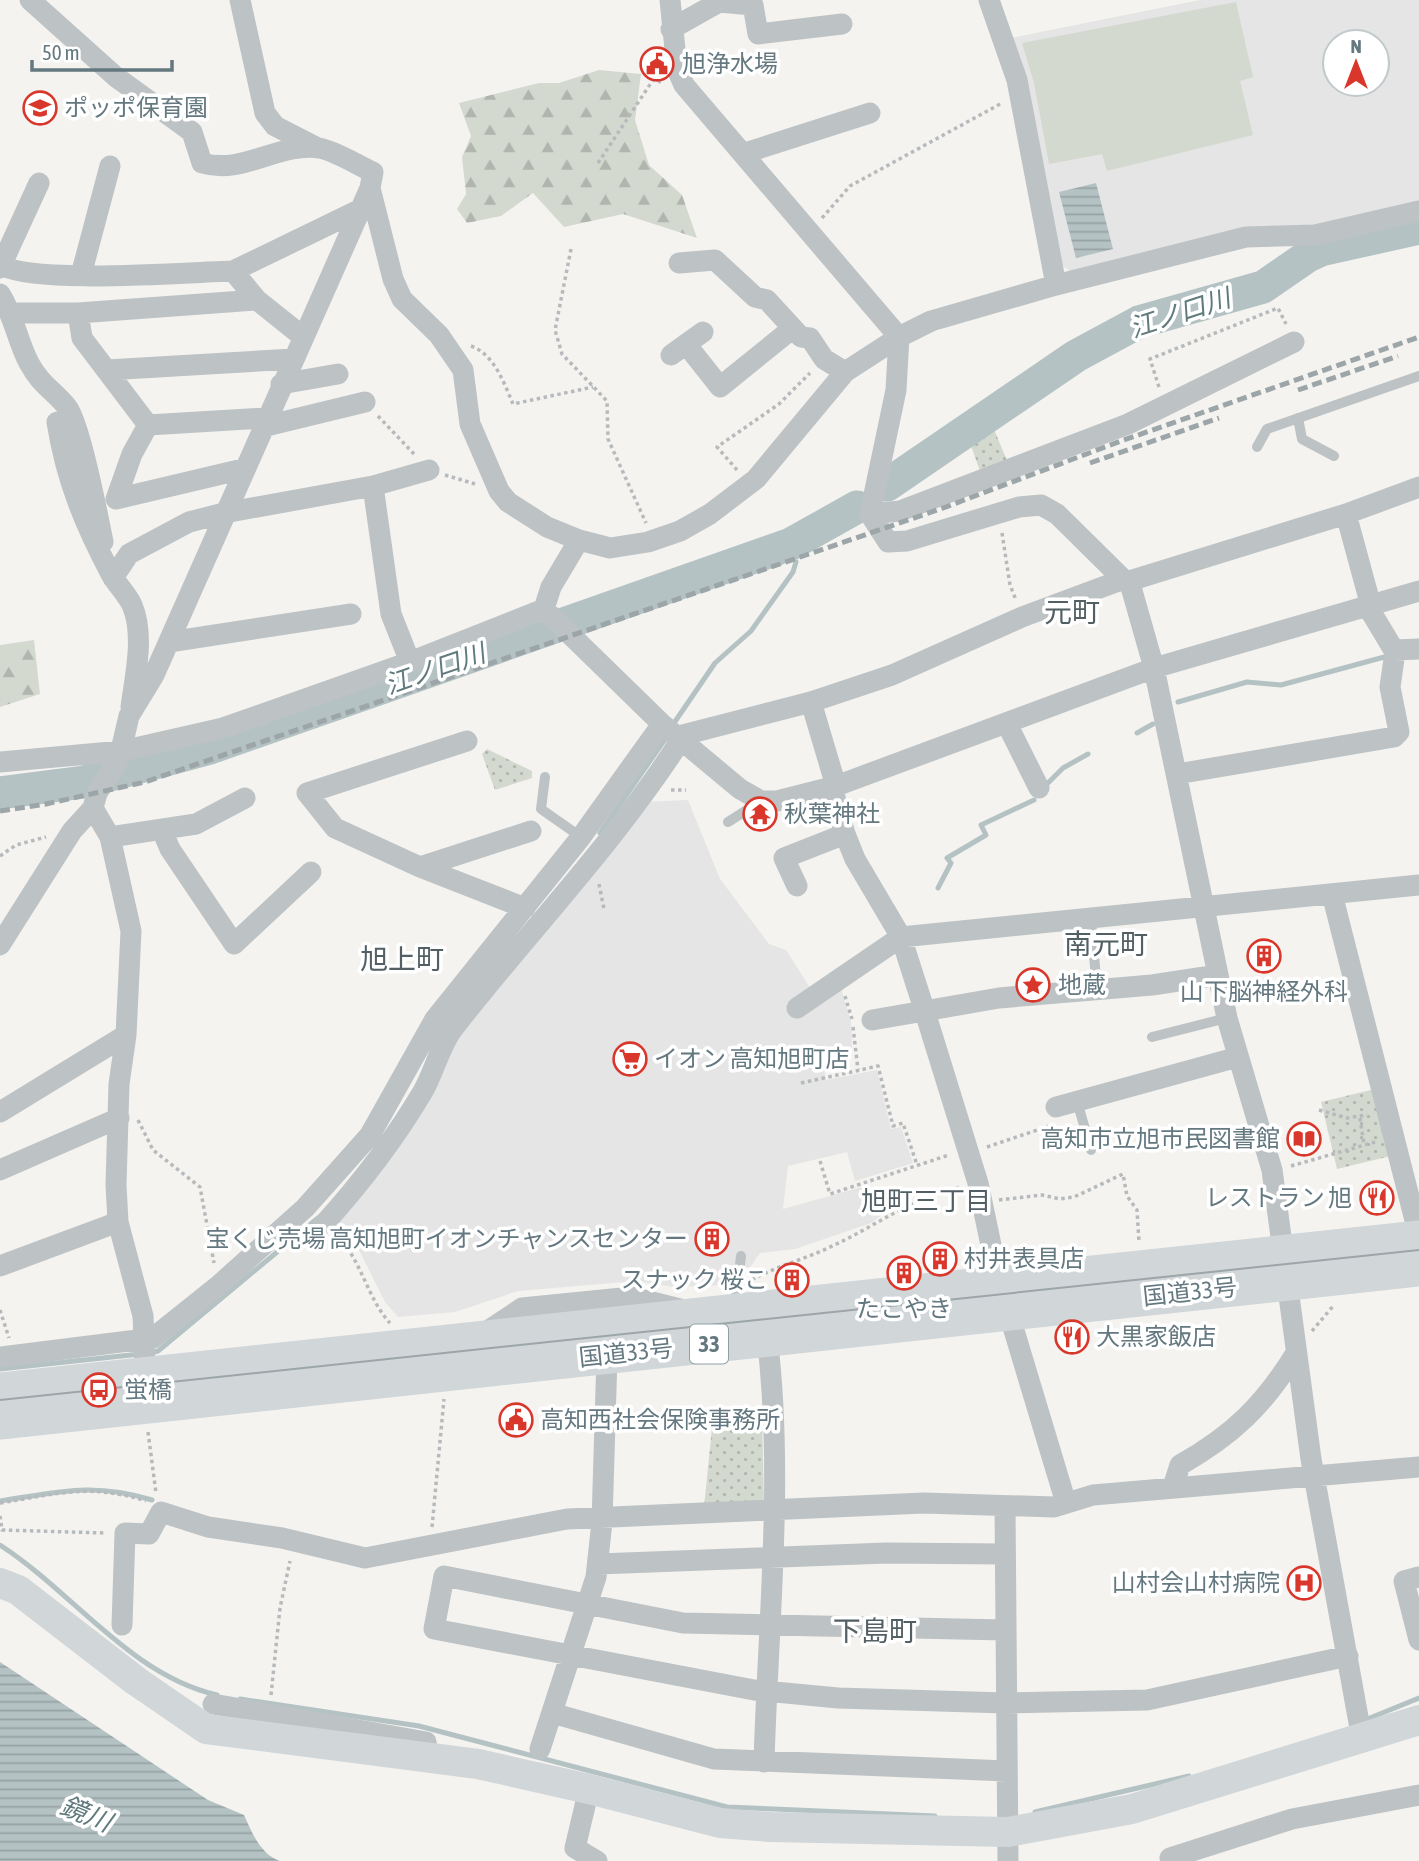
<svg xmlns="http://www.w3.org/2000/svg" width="1419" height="1861" font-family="'Asap Condensed','Noto Sans JP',sans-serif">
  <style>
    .built { fill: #e4e5e4; fill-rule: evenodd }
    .forest { fill: url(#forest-firs) }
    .park { fill: url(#park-dots) }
    .garden { fill: #d4d9cf }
    .water { fill: url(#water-rules) }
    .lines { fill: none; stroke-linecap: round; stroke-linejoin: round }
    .stream { stroke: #b4c2c4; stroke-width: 5 }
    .river { stroke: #b4c2c4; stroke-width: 33 }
    .path { stroke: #b7babc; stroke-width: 3.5; stroke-dasharray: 3.5 3.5; stroke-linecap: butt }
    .lane { stroke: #bdc2c4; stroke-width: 10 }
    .street { stroke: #bdc2c4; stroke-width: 21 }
    .secondary { stroke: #d1d6d9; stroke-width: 30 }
    .highway { stroke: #d1d6d9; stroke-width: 37 }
    .tram { stroke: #9ca5a8; stroke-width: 2 }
    .rail { stroke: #9ca5a8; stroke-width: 5; stroke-dasharray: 10 5; stroke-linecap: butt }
    .labels { text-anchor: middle; stroke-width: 7; stroke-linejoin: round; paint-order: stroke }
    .shield { fill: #fff; stroke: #92a0a6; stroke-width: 2 }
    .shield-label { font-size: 23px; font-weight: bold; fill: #647880 }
    .poi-label { font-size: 24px; fill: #647880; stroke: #fff; text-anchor: start }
    .street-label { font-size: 24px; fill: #647880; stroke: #fff }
    .water-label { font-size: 26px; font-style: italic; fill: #607a7d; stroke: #fff }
    .neighbourhood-label { font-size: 26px; fill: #526065; stroke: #fff }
    .quarter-label { font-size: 28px; fill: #526065; stroke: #fff }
  </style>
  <defs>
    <pattern id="forest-firs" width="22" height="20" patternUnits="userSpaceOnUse" patternTransform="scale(1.75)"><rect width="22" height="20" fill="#d4d9cf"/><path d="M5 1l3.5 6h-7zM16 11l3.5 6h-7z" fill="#b0b5ad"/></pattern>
    <pattern id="park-dots" width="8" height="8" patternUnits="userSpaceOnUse" patternTransform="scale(1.75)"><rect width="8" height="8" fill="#d4d9cf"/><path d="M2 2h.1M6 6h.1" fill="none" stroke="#b0b5ad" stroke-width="1.8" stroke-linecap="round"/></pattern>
    <pattern id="water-rules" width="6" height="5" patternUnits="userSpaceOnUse" patternTransform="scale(1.75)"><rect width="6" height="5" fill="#b4c2c4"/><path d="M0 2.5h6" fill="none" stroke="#96a2a4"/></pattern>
  </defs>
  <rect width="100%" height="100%" fill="#f4f3f0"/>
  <path class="built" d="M1200,0H1419V203L1312,227L1071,272L1059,263L1011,38ZM1335,42H1377V84H1335Z
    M688,800L720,879L769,944L786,950L816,997L839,982L851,1022L852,1048L822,1055L826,1080L877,1070L891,1129L901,1127L913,1163L855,1181L847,1152L788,1166L783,1209L862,1187L893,1207L871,1223L795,1249L760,1253L744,1276L727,1285L673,1287L637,1281L518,1291L455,1312L398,1317L385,1302L356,1244L336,1221L454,1035L643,802Z"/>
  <path class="forest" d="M599,70L641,74L635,120L649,165L682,195L697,238L623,214L564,227L533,193L501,216L467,223L457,209L466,194L462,157L471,136L459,103L539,83H559Z
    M34,640L40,694L0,707V645Z"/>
  <path class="park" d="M990,420L1009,465L981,474L969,440Z
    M487,749L532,771V778L495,790L482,754Z
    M1379,1088L1395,1155L1337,1169L1321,1102Z
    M714,1408L762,1409L764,1503L704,1507Z"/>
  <path class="garden" d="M1236,2L1253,77L1240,81L1253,135L1107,171L1102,154L1049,164L1034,83L1022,43Z"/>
  <path class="water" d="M1096,183L1113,249L1076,258L1059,192Z
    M0,1662L208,1800L244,1815C252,1833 261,1855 280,1861H0Z"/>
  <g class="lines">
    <path class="stream" d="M1178,702L1247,682L1281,685L1388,656
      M672,726L715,663L751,631L793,572L796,562
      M1137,733L1153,724
      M1048,783L1063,768L1088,754
      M600,833L668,735
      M938,888L951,863L947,858L986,835L981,825L1034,800
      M149,1353L158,1351L318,1218
      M0,1369L140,1354
      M0,1501C59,1492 93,1482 152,1500
      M0,1545C73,1592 130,1675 217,1695
      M240,1699L419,1726L727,1807L935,1816
      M1365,1720L1419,1698
      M1035,1812L1189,1776"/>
    <path class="river" d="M887,485L1076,356L1139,322L1263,287L1308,256L1321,250L1419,228
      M0,793L84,782L210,748L791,544L857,507"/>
    <path class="path" d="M598,163L653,80L661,82
      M822,218L850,186L1002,103
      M571,249L555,330L562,354L607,401L608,439L646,523
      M471,346C494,354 504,383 513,404L593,387
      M1159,387L1150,359L1278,308L1286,324
      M378,416L414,454
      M737,470L717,447L779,404L810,373
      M445,475L475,484
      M1002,533L1010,585L1016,600
      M671,790H686
      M0,856L16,845L46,837
      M599,884L604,909
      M845,996L852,1019
      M853,1027L858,1070
      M801,1083L878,1066L893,1126L903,1123L917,1165
      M1319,1110L1347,1118L1367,1115
      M1360,1118L1364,1145
      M138,1120L153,1150L200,1187L214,1263
      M987,1147L1052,1125
      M820,1161L830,1194L949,1155
      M1291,1166L1375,1142
      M869,1200L899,1195L907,1205
      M999,1200L1042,1195L1060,1199L1074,1197L1123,1174L1127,1196L1137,1210L1139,1242
      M338,1237C362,1261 367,1298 390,1323
      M752,1280C776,1266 803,1260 828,1248C873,1228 912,1197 961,1187
      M0,1310L9,1338
      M1312,1331L1334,1305
      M148,1432L156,1493
      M0,1503C58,1494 88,1483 146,1501
      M0,1516L2,1530L105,1533
      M432,1527L444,1399
      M271,1695L280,1608L290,1561"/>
    <path class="lane" d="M1298,418L1302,439L1334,456
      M1257,447L1267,429L1419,376
      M545,777L541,809L581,837
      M728,822L761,801
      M1091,919L1096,979
      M1152,1037L1227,1018
      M1077,1101L1091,1150
      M735,1307L741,1256"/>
    <path class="street" d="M240,0L265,113L275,126L318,148
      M670,0L677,69L684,85L899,337L896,390L870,514L888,542L907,541L1019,507L1041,505L1057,514L1131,587L1154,668L1227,1018L1272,1170L1311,1459L1362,1739
      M989,0L1017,80L1056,285
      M671,29L719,2L753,5L758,34L842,24
      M745,153L870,113
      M370,188L393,279L402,299L439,335L463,370L470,424L499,491L508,502L547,527L579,540L610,548L648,542L680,531L710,514L756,479L845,372L899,337L931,321L1056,285L1246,237L1315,235L1419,211
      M679,263L715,260L755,297L767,300L801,337L810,338L824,359L845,372
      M0,264C26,285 192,272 233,271L257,300L302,336
      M0,268L39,183
      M233,271L361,209
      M81,275L110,166
      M0,294C14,316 17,340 29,363C41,385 53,390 67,407C80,423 98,517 103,542
      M12,313H78L257,300
      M78,313L82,338L148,425L266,418
      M686,344L720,387L793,328
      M671,355L703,332
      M107,370L293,359
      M281,384L338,374
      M57,422C66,479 84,523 111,574C117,585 127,594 132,605C145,635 135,676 131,707
      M148,425L132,454L116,499L243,469
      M262,427L365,402
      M373,486L391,614L410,662
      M870,514L900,511L1128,424L1294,342
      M1346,514L1371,606
      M113,578L129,554L189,522L224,513L373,486L429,470
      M1126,582L1346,514L1419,487
      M544,609L662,724L740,789L761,801H777L836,786L1154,668L1419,591
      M544,609L551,587L579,540
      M169,642L351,614
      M1394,650L1419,649
      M811,702L836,786
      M1007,724L1039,788
      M679,736L811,702L892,675L1022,617L1124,579
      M467,741L307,793L335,828L420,867L525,908
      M0,762L122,751L223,728L410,662L544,609
      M1177,774L1394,737L1399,732L1390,687L1395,652L1368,607
      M832,787L845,834L855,859L901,937L924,1009L978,1183L997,1274L1066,1503
      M93,808L110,837L131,931L126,1035L119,1084L116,1185L118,1222L143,1316L146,1386
      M162,830L170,849L234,944L311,872
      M110,837L196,824L245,798
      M420,867L531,831
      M797,886L784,858L845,834
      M1332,894L1419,1236
      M0,945L72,831L93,808L97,793L119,759L129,716L154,675L370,188L373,172C357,165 336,151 319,148C280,142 243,175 202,163L192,132L116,77L30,0
      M797,1008L901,937L1419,885
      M872,1020L999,998L1152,985L1218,975
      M1056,1107L1238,1057
      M0,1112L126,1035
      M0,1170L119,1118
      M324,1224C361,1183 394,1140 422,1093C434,1073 439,1048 452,1030C528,932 615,843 682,738
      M0,1266L118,1222
      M483,1334L522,1308L632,1297L680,1309
      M0,1357L153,1338L218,1286L305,1208L370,1135L435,1019L581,837L662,724
      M1173,1487L1180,1465C1233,1435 1264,1405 1296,1353
      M1005,1507L1008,1861
      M598,1564L886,1553L1005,1554
      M1419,1577L1404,1581L1419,1640
      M122,1625L125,1533L149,1534L161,1512L208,1527L282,1538L365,1558L567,1519L924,1503L1054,1507L1093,1495L1419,1467
      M1005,1630L683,1623L444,1576L434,1629L754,1690L838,1698L1006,1703L1147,1700L1348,1656
      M213,1704L426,1742L428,1757
      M552,1713L714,1759L1007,1771
      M540,1749L596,1577L602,1522L607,1356
      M764,1762C768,1624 784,1474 767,1337
      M589,1789L575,1848L597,1861
      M1171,1861L1170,1858L1292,1819L1419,1795"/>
    <path class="secondary" d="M0,1583L18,1590L136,1681L206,1729L478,1764L589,1789L720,1823L770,1827L1008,1832L1132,1809L1419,1720"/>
    <path class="highway" d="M0,1391L1419,1239
      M0,1421L1419,1268"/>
    <path class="tram" d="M0,1400L1419,1250"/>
    <path class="rail" d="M1298,390L1398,356
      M1090,463L1219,418
      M0,811L46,804L145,782L943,508L1121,441L1419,337"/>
  </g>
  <defs>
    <symbol id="civic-ring" viewBox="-11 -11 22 22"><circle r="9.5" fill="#fff" stroke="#d9372b" stroke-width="1.5"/><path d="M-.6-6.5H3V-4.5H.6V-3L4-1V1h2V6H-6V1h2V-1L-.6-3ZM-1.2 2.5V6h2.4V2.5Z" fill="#d9372b"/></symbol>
    <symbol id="school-ring" viewBox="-11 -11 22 22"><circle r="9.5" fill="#fff" stroke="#d9372b" stroke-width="1.5"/><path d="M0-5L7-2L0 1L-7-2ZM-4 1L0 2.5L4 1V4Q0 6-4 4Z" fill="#d9372b"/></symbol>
    <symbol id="temple-ring" viewBox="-11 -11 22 22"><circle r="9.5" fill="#fff" stroke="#d9372b" stroke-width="1.5"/><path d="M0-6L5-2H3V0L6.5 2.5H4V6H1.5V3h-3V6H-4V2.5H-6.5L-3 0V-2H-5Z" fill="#d9372b"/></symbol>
    <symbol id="building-ring" viewBox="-11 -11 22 22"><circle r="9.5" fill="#fff" stroke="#d9372b" stroke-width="1.5"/><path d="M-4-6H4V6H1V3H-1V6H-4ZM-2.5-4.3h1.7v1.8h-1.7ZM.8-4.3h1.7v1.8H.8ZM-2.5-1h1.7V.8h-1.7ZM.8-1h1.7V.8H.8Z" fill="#d9372b"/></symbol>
    <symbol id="sight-ring" viewBox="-11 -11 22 22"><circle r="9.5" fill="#fff" stroke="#d9372b" stroke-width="1.5"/><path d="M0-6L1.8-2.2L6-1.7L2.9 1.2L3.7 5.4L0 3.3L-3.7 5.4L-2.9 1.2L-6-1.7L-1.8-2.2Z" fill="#d9372b"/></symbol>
    <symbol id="supermarket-ring" viewBox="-11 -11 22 22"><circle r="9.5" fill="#fff" stroke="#d9372b" stroke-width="1.5"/><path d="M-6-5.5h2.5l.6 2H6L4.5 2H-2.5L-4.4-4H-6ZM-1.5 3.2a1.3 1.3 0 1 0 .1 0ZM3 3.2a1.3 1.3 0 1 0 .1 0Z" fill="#d9372b"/></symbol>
    <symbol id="library-ring" viewBox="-11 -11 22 22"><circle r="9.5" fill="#fff" stroke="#d9372b" stroke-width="1.5"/><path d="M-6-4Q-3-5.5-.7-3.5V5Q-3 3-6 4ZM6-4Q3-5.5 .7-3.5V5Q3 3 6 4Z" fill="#d9372b"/></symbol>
    <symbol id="restaurant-ring" viewBox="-11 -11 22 22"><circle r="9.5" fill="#fff" stroke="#d9372b" stroke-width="1.5"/><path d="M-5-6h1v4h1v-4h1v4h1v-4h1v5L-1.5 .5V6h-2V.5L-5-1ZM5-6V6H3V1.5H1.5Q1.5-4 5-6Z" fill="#d9372b"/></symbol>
    <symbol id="bus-ring" viewBox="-11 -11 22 22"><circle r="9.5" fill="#fff" stroke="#d9372b" stroke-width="1.5"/><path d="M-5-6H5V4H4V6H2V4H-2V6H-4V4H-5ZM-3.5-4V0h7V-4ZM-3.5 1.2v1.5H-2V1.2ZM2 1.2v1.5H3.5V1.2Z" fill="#d9372b"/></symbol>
    <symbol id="hospital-ring" viewBox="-11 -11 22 22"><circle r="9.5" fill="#fff" stroke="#d9372b" stroke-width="1.5"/><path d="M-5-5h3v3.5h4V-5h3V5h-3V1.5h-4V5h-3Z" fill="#d9372b"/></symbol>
  </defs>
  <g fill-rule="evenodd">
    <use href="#civic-ring" x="638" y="45" width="38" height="38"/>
    <use href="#school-ring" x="21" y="89" width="38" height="38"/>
    <use href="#temple-ring" x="741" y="795" width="38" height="38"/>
    <use href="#building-ring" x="1245" y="937" width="38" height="38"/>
    <use href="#sight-ring" x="1014" y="966" width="38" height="38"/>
    <use href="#supermarket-ring" x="611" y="1040" width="38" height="38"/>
    <use href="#library-ring" x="1285" y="1120" width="38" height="38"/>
    <use href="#restaurant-ring" x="1358" y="1179" width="38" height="38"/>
    <use href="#building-ring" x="693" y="1220" width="38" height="38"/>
    <use href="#building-ring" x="921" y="1240" width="38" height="38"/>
    <use href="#building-ring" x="885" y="1254" width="38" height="38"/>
    <use href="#building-ring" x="773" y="1261" width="38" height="38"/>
    <use href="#restaurant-ring" x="1053" y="1318" width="38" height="38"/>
    <use href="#bus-ring" x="80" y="1371" width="38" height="38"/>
    <use href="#civic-ring" x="497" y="1401" width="38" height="38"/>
    <use href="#hospital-ring" x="1285" y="1564" width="38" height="38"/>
  </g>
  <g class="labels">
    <rect class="shield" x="690" y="1324.5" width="38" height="39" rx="5"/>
    <g class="shield-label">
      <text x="709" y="1352">33</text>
    </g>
    <g class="poi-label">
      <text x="682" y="72">旭浄水場</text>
      <text x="64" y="116">ポッポ保育園</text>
      <text x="784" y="822">秋葉神社</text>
      <text x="1058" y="993">地蔵</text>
      <text x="1264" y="1000" text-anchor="middle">山下脳神経外科</text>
      <text x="654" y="1067">イオン 高知旭町店</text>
      <text x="1280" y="1147" text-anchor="end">高知市立旭市民図書館</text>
      <text x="1352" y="1206" text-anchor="end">レストラン 旭</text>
      <text x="688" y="1247" text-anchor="end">宝くじ売場 高知旭町イオンチャンスセンター</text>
      <text x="964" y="1267">村井表具店</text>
      <text x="768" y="1288" text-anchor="end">スナック 桜こ</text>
      <text x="904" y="1317" text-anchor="middle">たこやき</text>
      <text x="1096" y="1345">大黒家飯店</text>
      <text x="124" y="1398">蛍橋</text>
      <text x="540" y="1428">高知西社会保険事務所</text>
      <text x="1280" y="1591" text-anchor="end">山村会山村病院</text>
    </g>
    <g class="street-label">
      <text transform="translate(1190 1292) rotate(-6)" y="8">国道33号</text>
      <text transform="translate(626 1353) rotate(-6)" y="8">国道33号</text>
    </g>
    <g class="water-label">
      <text transform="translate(1180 313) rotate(-18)" y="9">江ノ口川</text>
      <text transform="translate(435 669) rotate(-19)" y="9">江ノ口川</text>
      <text transform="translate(86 1814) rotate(22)" y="9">鏡川</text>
    </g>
    <g class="neighbourhood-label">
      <text x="926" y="1210">旭町三丁目</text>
    </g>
    <g class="quarter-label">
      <text x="1072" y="622">元町</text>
      <text x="1106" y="954">南元町</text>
      <text x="402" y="969">旭上町</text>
      <text x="875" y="1641">下島町</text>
    </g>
  </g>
  <g transform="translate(1356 63)"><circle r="33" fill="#ffffff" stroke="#c1c9cc" stroke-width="2"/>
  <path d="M0-5L12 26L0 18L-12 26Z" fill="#d9372b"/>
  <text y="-10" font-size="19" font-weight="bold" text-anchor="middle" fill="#647880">N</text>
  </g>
  <path d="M32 60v10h140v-10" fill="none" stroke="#647880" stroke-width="3.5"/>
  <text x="42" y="60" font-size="21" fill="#647880" stroke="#ffffff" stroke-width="5" paint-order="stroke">50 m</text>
</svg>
